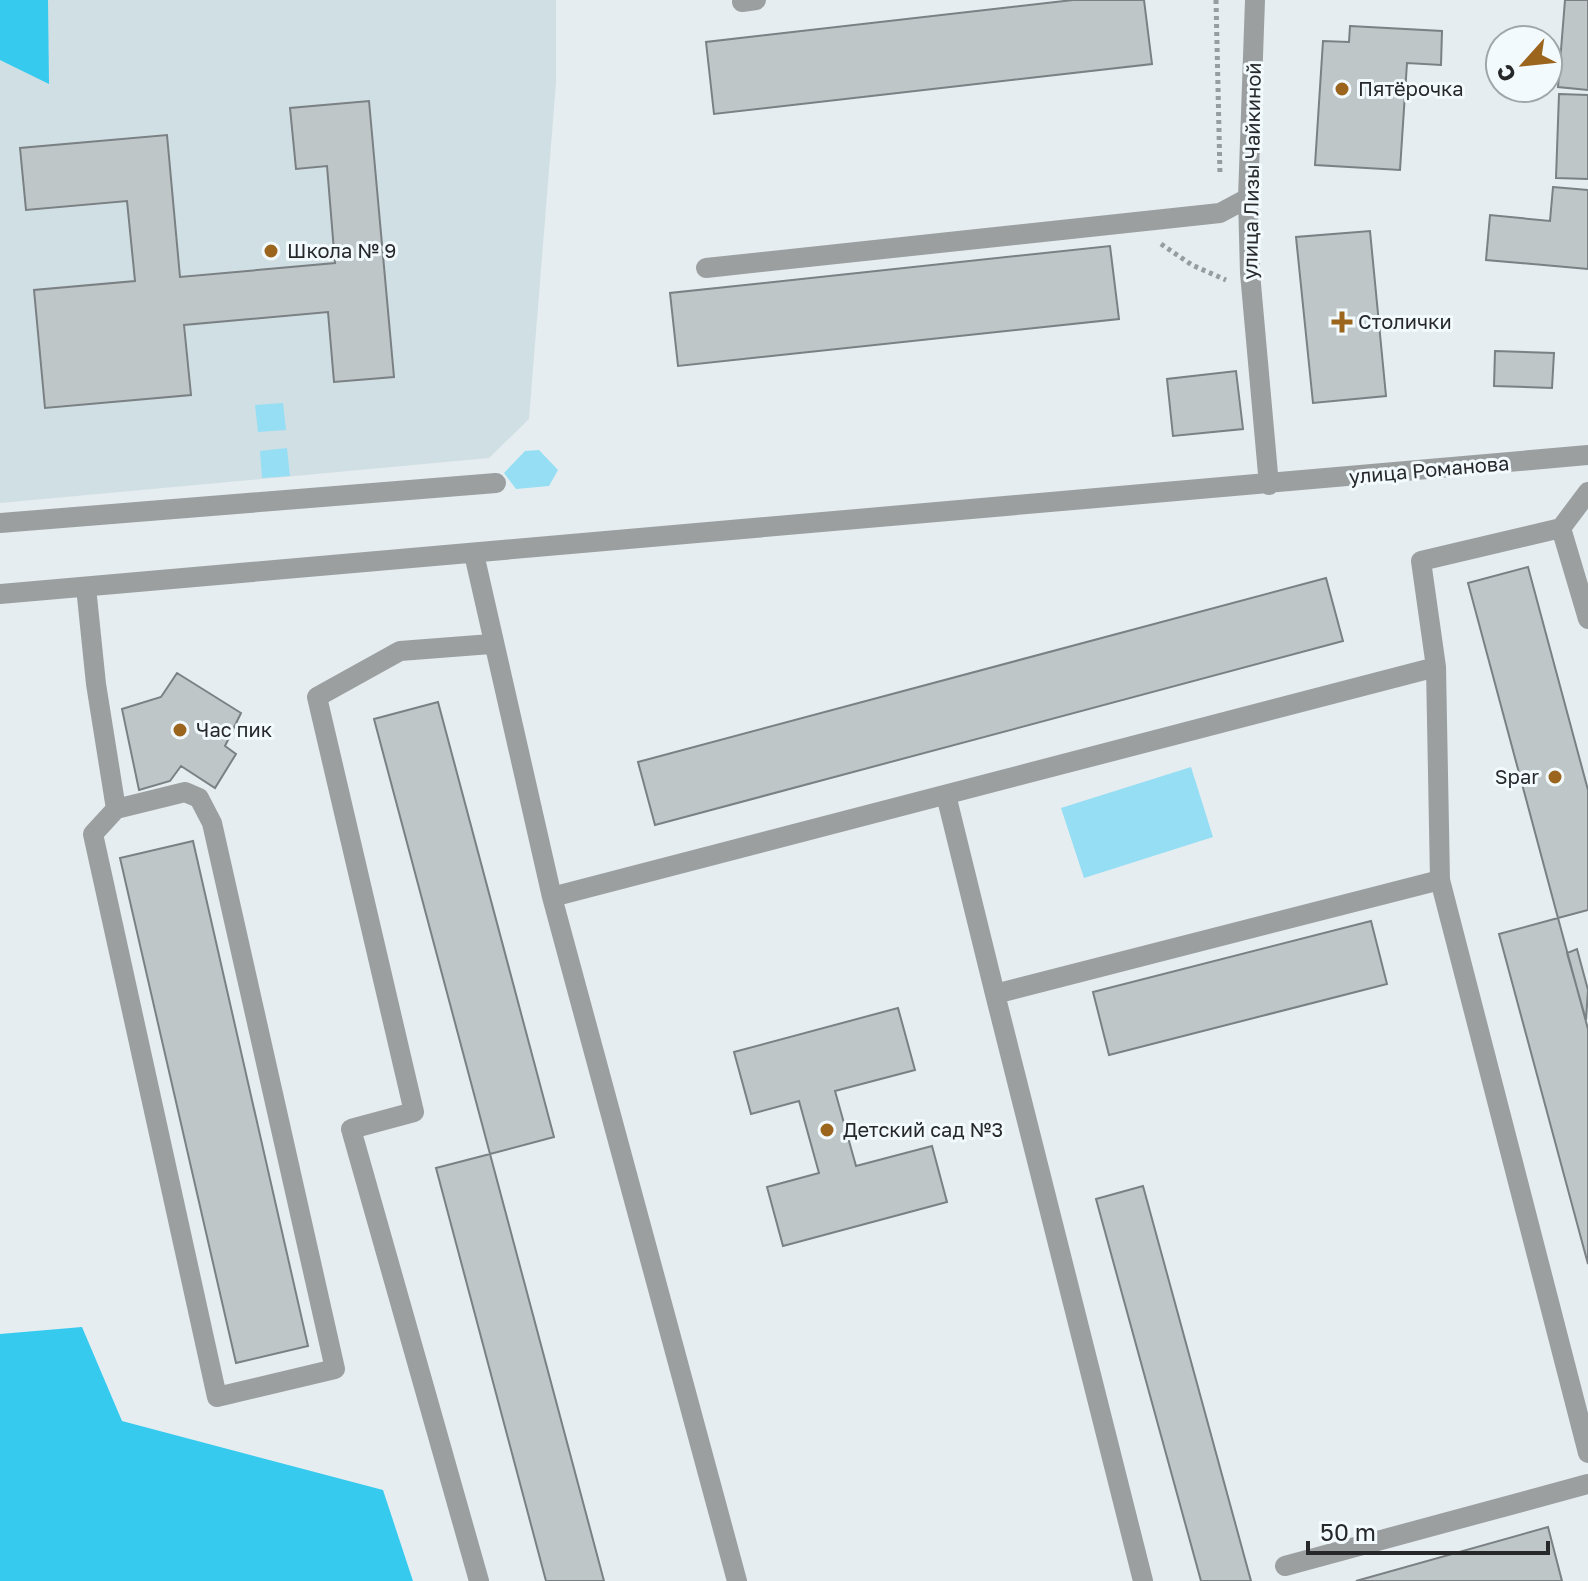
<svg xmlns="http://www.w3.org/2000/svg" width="1588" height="1581" font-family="'Golos Text',sans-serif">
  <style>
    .built { fill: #d0dfe4 }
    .green { fill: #95def4 }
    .forest { fill: #37caef }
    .building { fill: #bec6c8; stroke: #7a8083; stroke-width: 2 }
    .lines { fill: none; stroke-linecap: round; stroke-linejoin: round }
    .path { stroke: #979c9e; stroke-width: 5; stroke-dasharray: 4 4; stroke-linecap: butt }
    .minor { stroke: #9b9fa0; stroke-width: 20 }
    .poi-dot { fill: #9b651e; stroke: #f3fafd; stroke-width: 3 }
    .labels { text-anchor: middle; stroke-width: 6; stroke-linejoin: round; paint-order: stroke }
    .poi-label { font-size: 20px; fill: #262829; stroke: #f3fafd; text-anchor: start }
    .street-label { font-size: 20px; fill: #262829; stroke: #f3fafd }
  </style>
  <rect width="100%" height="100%" fill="#e5edf0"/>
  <path class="built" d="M0,0H556V83L529,419L489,458L0,503Z"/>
  <path class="green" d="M283,403L286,430L258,432L255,405Z
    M287,448L290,476L262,478L260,451Z
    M539,450L558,470L549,486L516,489L504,473L525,451Z
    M1191,767L1213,837L1084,878L1061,808Z"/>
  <path class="forest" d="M0,0H48L49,84L0,60Z
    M82,1327L122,1421L383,1490L413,1581H0V1334Z"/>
  <path class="building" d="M1073,0H1144L1152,64L714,114L706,42Z
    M1565,0H1588V90L1558,87Z
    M1350,26L1442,31L1441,65L1407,63L1400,170L1315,165L1323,41L1349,42Z
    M1559,94L1588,95V179L1556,178Z
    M369,101L394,377L334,382L328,312L184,325L191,395L45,408L34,290L135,281L127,201L26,210L20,148L167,135L180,277L335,263L327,166L296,169L290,108Z
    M1553,187L1588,190V269L1486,260L1490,215L1550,221Z
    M1370,231L1386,396L1313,403L1296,237Z
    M1110,246L1119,319L678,366L670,293Z
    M1495,351L1554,353L1552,388L1494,386Z
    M1236,371L1243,429L1173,436L1167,379Z
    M1528,567L1588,790V910L1558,918L1468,583Z
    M1326,578L1343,641L655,825L638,762Z
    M177,673L241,713L225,746L236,754L215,788L181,766L170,781L139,790L122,709L161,697Z
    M438,702L554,1137L490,1154L374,719Z
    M193,841L308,1346L236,1363L120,858Z
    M1558,918L1588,1029V1264L1499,934Z
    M1371,921L1387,984L1109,1055L1093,992Z
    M1577,949L1588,990L1586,1020L1567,953Z
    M898,1008L915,1070L835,1091L856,1166L932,1146L947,1202L783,1246L767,1187L819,1173L799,1101L751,1114L734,1052Z
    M490,1154L604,1581H546L436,1168Z
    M1143,1186L1251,1581H1201L1096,1199Z
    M1548,1527L1562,1581H1356Z"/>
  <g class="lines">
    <path class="path" d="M1216,0L1220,175
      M1161,244L1192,265L1226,280"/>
    <path class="minor" d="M1255,0L1248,198L1250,273L1269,485
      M742,2L756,0
      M706,268L1220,213L1248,198
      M1588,492L1561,528L1588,619
      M0,523L496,483
      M1561,528L1421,561L1436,667L1440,880L1588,1453
      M474,554L552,897L737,1581
      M86,587L96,684L116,809L93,834L217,1397L335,1369L212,823L199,798L185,792L116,809
      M0,594L1588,455
      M946,795L995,994L1440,880
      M552,897L1436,667
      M995,994L1143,1581
      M1285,1566L1588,1484
      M479,1581L351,1129L414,1112L317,697L400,651L491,644"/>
  </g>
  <g class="poi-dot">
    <circle cx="1342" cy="89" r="8"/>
    <circle cx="271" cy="251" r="8"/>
    <path d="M1338 310h8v8h8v8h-8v8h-8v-8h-8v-8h8z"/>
    <circle cx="180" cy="730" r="8"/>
    <circle cx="1555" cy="777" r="8"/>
    <circle cx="827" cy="1130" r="8"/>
  </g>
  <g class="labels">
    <g class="poi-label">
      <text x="1358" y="96">Пятёрочка</text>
      <text x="287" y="258">Школа № 9</text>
      <text x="1358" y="329">Столички</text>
      <text x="196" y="737">Час пик</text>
      <text x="1539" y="784" text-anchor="end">Spar</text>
      <text x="843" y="1137">Детский сад №3</text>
    </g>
    <g class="street-label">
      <text transform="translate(1252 171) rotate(-89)" y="7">улица Лизы Чайкиной</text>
      <text transform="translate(1429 470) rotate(-5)" y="7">улица Романова</text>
    </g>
  </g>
  <g transform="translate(1524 64) rotate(243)"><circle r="38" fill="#f3fafd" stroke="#a1a6a8" stroke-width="2"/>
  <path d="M0-6L14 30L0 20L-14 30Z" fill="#9b651e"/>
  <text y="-12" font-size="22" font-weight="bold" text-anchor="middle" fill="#262829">С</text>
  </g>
  <path d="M1308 1541v12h240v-12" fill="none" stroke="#262829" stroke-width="4"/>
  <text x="1320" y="1541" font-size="24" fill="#262829" stroke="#f3fafd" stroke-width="6" paint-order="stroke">50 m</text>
</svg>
